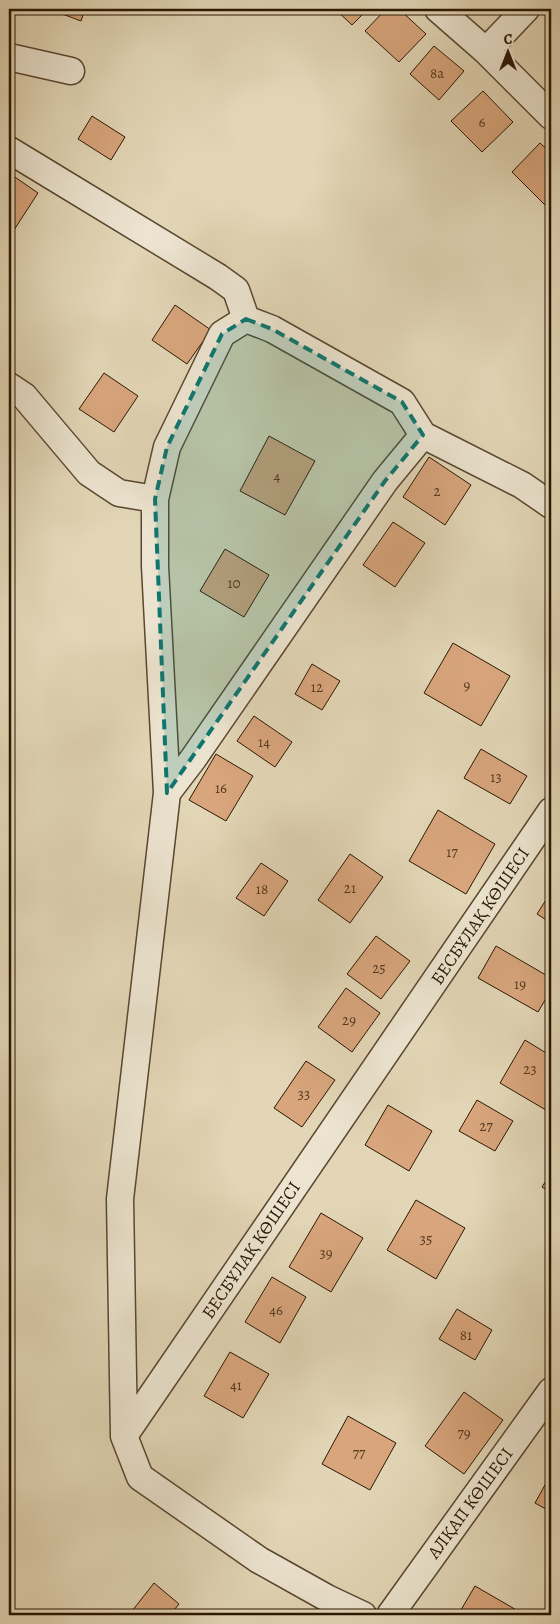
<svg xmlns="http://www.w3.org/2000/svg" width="560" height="1624" font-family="Alegreya,serif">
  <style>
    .building { fill: #d8a57c; stroke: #2b1702 }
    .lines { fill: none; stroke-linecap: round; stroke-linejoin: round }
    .minor-casing { stroke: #59472f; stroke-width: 29 }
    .minor { stroke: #ece4d0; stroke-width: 26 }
    .marked { fill: #0f766e; fill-opacity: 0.2; stroke: #0f766e; stroke-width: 4; stroke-dasharray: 10 6; stroke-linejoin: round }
    .labels { text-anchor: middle; stroke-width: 4.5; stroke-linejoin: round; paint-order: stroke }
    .number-label { font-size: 15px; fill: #563a20 }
    .street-label { font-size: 18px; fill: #2b1702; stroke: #ece4d0 }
  </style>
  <rect width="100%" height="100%" fill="#e2d6b6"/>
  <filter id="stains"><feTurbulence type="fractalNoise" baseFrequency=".004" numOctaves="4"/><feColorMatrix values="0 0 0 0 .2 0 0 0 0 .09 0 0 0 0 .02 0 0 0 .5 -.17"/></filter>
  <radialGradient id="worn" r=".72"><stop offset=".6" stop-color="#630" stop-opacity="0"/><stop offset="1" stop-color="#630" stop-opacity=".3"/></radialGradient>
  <path class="building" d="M49,9H85L81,21Z
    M335,9H368L352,25Z
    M386,9H399L426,34L399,62L365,31Z
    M434,46L464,71L439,100L410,74Z
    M483,91L513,122L482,152L451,121Z
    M92,116L125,137L111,160L78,139Z
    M540,143L551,153V201L546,206L512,172Z
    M9,173L38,193L14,230L9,226Z
    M175,305L211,330L187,364L152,340Z
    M104,373L138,396L114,432L79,409Z
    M269,436L315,461L285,515L240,491Z
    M429,457L471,485L445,525L403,497Z
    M393,522L425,543L395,587L363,565Z
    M225,549L269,575L244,617L200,591Z
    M453,643L510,676L481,726L424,693Z
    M312,664L340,681L322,710L295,694Z
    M254,716L292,742L275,767L237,741Z
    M481,749L527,776L510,804L464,778Z
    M216,754L253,776L226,821L189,800Z
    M438,810L495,844L466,894L409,861Z
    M350,854L383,877L350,923L318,900Z
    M261,863L288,881L264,916L236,898Z
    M551,892V923L537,914Z
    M376,936L410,961L381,999L347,974Z
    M496,946L551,978V990L538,1012L478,978Z
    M346,988L380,1013L352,1052L318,1027Z
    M525,1040L551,1056V1113L500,1083Z
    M306,1061L335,1080L302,1127L274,1108Z
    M477,1100L513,1121L495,1151L459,1131Z
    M388,1105L432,1131L409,1171L365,1145Z
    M551,1173V1193L542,1187Z
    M416,1200L465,1228L436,1279L387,1250Z
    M321,1213L363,1238L331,1292L289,1267Z
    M272,1277L306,1297L280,1343L245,1322Z
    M457,1309L492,1330L475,1360L439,1339Z
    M230,1352L269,1374L243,1418L204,1396Z
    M464,1392L503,1420L464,1474L425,1446Z
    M348,1416L396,1443L370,1490L322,1464Z
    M551,1474V1512L535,1503Z
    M154,1583L179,1604L170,1615H138L132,1611Z
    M475,1586L525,1615H458Z"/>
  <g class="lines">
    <defs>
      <path id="minor" d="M438,9L486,51L551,116
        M486,51L526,9
        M9,57L71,71
        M9,150L218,277L236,290L246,319
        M9,386L24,396L89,473L119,493L155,499
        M167,793L193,759L385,481L423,435L522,485L551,505
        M124,1436L120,1199L167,793L155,566V499L167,447L222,334L246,319L272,329L402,402L423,435
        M363,1615L327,1598L259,1560L140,1477L124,1436L551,811
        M390,1615L551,1391"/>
    </defs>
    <use href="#minor" class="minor-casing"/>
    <use href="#minor" class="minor"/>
  </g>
  <path class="marked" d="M246,319L272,329L402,402L423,435L385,481L167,793L155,499L167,447L222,334Z"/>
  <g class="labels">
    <g class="number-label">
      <text x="437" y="78">8а</text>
      <text x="482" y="127">6</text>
      <text x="277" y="481">4</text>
      <text x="437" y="496">2</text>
      <text x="234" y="588">10</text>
      <text x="467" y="690">9</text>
      <text x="317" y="692">12</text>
      <text x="264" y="747">14</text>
      <text x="496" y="782">13</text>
      <text x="221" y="793">16</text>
      <text x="452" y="857">17</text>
      <text x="350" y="893">21</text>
      <text x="262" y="894">18</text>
      <text x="379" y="973">25</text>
      <text x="520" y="989">19</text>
      <text x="349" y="1025">29</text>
      <text x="530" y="1074">23</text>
      <text x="304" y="1099">33</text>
      <text x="486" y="1131">27</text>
      <text x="426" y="1244">35</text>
      <text x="326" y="1258">39</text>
      <text x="276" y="1315">46</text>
      <text x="466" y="1340">81</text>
      <text x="236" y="1390">41</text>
      <text x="464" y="1438">79</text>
      <text x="359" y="1458">77</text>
    </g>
    <g class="street-label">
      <text transform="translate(480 916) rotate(-56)" y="6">БЕСБҰЛАҚ КӨШЕСІ</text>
      <text transform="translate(251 1250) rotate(-56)" y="6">БЕСБҰЛАҚ КӨШЕСІ</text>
      <text transform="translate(470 1503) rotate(-54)" y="6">АЛҚАП КӨШЕСІ</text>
    </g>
  </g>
  <rect width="560" height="1624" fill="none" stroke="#e2d6b6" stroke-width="30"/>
  <rect x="10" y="10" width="540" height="1604" fill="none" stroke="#2b1702" stroke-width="2.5"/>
  <rect x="15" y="15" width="530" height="1594" fill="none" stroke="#2b1702"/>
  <g transform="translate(508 52)" stroke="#ece4d0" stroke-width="4" paint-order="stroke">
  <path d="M0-4L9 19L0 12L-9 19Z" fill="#2b1702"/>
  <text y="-8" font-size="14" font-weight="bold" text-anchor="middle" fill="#2b1702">С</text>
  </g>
  <rect width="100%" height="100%" filter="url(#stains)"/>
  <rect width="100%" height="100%" fill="url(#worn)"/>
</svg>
